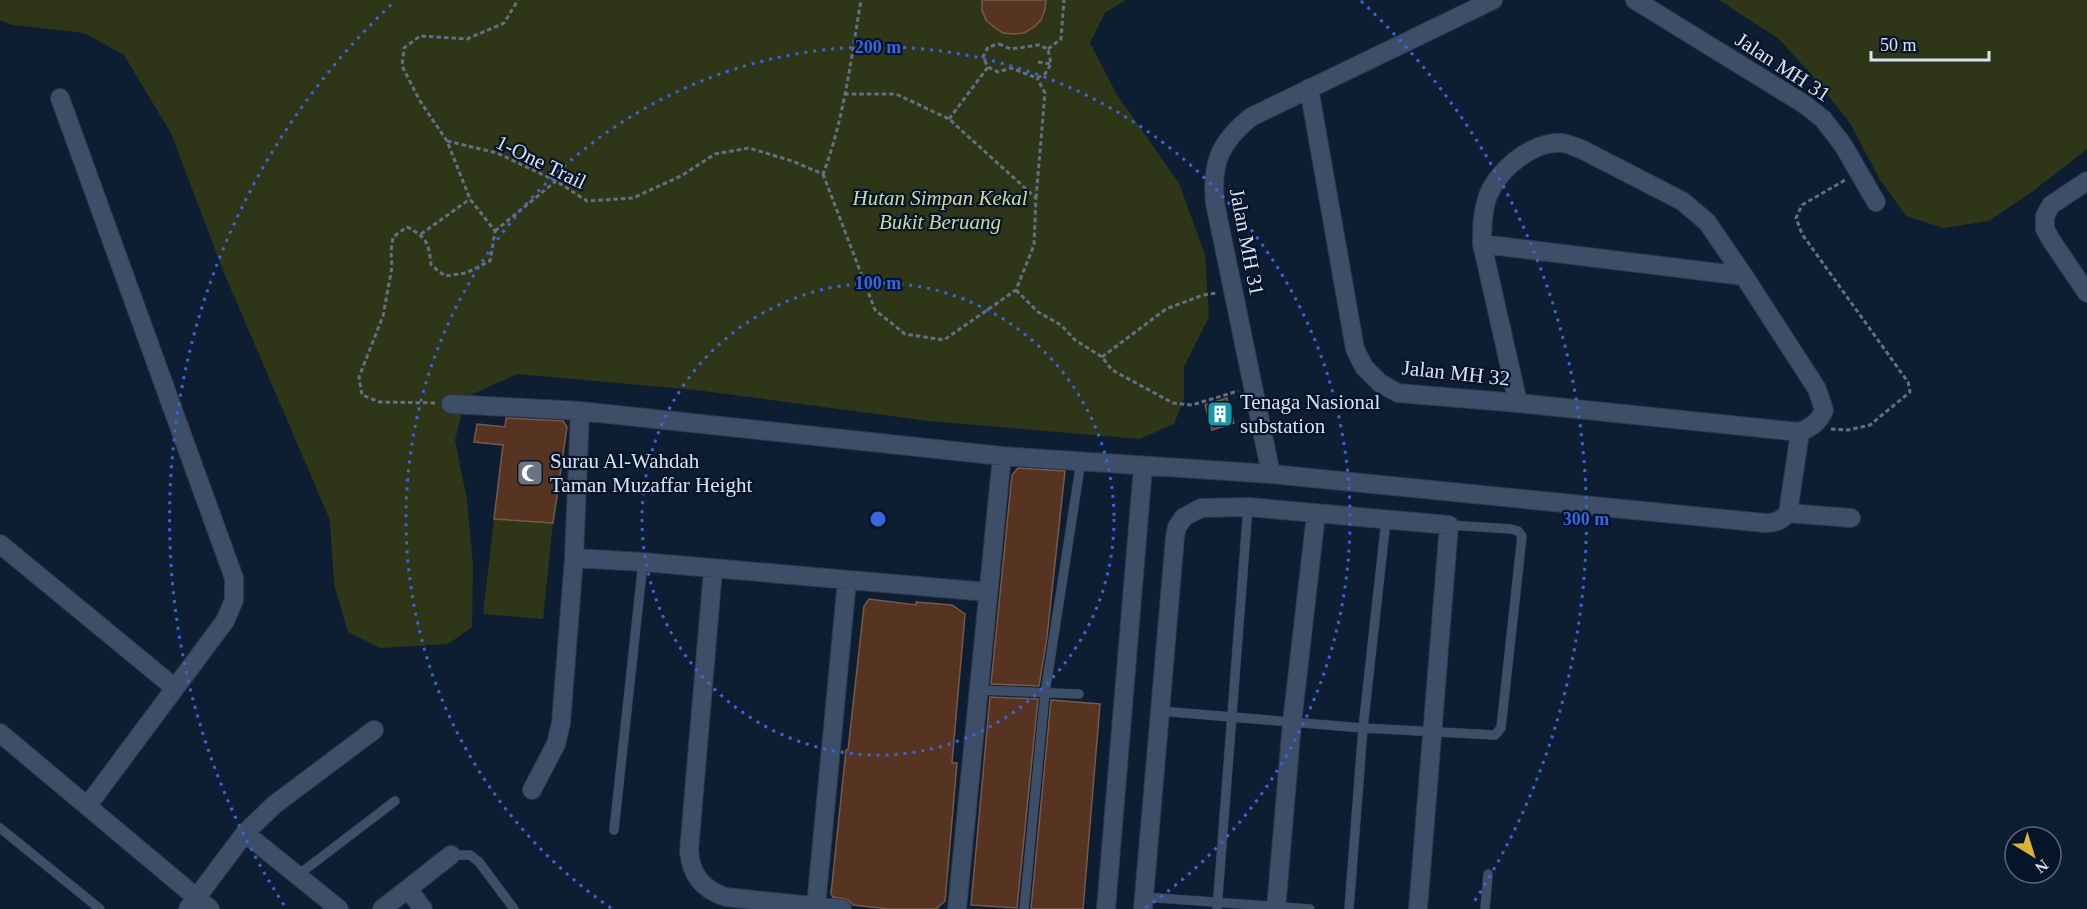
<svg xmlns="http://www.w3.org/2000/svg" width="2087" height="909" font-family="'Times New Roman',serif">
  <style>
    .green { fill: #2f3618 }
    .building { fill: #573421; stroke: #785949; stroke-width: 1.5 }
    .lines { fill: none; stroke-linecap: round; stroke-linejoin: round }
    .lane-casing { stroke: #30374a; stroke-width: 10 }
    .street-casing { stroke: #30374a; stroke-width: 20 }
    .path { stroke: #627083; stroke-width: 3; stroke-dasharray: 4.5 3; stroke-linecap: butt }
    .lane { stroke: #3d4f68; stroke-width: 9 }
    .street { stroke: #3d4f68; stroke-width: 18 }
    .ring { fill: none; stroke: #3964dc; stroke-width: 3; stroke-dasharray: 3 6 }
    .labels { text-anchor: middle; stroke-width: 4.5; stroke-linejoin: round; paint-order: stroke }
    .street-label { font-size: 21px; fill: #d8e3f2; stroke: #051429 }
    .park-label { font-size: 21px; font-style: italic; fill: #cadc9a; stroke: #051429 }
    .poi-label { font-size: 21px; fill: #d8e3f2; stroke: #051429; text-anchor: start }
    .centre { fill: #3964dc; stroke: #051429; stroke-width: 3 }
    .ring-label { font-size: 18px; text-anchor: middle; font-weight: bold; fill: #3964dc; stroke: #051429; stroke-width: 4.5; stroke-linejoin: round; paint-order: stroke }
  </style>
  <rect width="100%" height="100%" fill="#0d1e33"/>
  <path class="green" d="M0,0H1126L1105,13L1090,43L1117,95L1179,183L1205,255L1209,317L1184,367V399L1174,424L1140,439L929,421L696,390L517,374L466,397L455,440L467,500L473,565L472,627L448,644L380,648L348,632L334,584L330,520L222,268L171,133L124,55L84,33L12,25L0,20Z
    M1719,0H2087V149L2033,191L1989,221L1943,228L1906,216L1880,180L1850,123L1810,73L1779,39Z
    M494,519L553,523L543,619L483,614Z"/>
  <path class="building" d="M982,0H1046L1045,9L1041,20L1034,27L1024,33L1014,34L1003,33L994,27L986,20L982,10Z
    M1227,398L1234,423L1212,430L1205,405Z
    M506,418L563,421L567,427L553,523L494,519L503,445L474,442L477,424L505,427Z
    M1018,468L1065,471L1047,637L1039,686L991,684L1012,475Z
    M869,599L916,605V602L952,605L965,614L952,763H957L945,901L936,909H889L853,905L848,900L833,897L831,894L846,750H848L864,606Z
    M990,697L1038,699L1017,908L971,905Z
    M1051,700L1100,704L1083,909H1031Z"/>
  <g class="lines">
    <defs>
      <path id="lane" d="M978,690L1079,694
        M1160,711L1363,728L1495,735L1501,728L1522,536L1518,531L1511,529L1449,525
        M0,828L100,909
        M614,830L643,562
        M451,855H470L479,862L514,909
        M298,875L395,801
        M1144,897L1310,909
        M1024,909L1045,693L1081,461
        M1217,909L1248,507
        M1349,909L1363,728L1386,520
        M1485,909L1488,874"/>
      <path id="street" d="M1635,0L1804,104L1823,119L1843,145L1876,202
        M1309,88L1355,349L1364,367L1380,383L1398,393L1518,403L1800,432C1812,427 1819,422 1824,410L1817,389L1744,276L1707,222L1682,201L1581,149C1575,147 1568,144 1563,143C1532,140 1493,173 1486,202C1482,216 1482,230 1482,244L1518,403
        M60,98L234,578V600L225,621L88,805
        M2087,181L2051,205L2045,216V229L2051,240L2087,293
        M1482,244L1744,276
        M451,404L580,411L1002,456L1271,474L1765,523C1775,523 1781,521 1788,513L1851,518
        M1271,474L1215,203C1211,163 1220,142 1251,117L1493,0
        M1788,513L1800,432
        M0,544L175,688
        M574,558L643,562L987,592
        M713,570L689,851C691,875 703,890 726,897L842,909
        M0,733L210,909
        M532,790L556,744L561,723L574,558L580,411
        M245,833L339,909
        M408,889L423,909
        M816,906L847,580
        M188,909L245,833L274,805L374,730
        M382,909L451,855
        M957,909L1002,456
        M1106,909L1143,467
        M1143,909L1175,537L1177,527L1184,517L1201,508L1248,507L1449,525L1418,909
        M1276,909L1292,723L1316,514"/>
    </defs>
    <use href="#lane" class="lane-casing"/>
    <use href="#street" class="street-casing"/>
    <path class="path" d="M999,44L1011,49L1039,45L1048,49L1051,64L1045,74L1037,78L1011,68L998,72L988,67L983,57L988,47Z
      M1048,49L1061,39L1064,0
      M1038,62L1051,64
      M949,119L988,67
      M447,141L497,153L556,181L587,201L633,198L681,176L715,154L749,148L792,161L823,174C844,119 851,59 861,0
      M823,174L875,310L905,334L944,340L1016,290L1034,245L1036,198L949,119L896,94H846
      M1036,198L1045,93L1037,78
      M495,231L556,181
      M421,234L470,199
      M1016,290L1038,312L1061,325L1075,340L1102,357L1112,370L1173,403L1192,405L1238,391
      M1102,357L1166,309L1203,295L1217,293
      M435,403L380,402L362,395L359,377L383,316L392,267L391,251L393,237L407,227C427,237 429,244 431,265L445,276L466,273L490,261L495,231L470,199L447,141L420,101L402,66L404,48L420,36L467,39L504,23L518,0
      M1831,429L1848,430L1870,425L1910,392L1908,382L1802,234L1796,218L1802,205L1845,180"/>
    <use href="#lane" class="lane"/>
    <use href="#street" class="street"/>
  </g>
  <g class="ring">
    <circle cx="878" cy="519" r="236"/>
    <path d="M611 908A472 472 0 1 1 1145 908"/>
    <path d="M284 905A708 708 0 0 1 395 1M1361 1A708 708 0 0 1 1472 905"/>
  </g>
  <defs>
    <symbol id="building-square" viewBox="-11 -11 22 22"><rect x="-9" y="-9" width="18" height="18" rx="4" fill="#0f9aa8" stroke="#051429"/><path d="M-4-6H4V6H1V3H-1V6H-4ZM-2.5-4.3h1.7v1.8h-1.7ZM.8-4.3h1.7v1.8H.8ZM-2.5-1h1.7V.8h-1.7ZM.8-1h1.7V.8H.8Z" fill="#fff"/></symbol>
    <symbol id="mosque-square" viewBox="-11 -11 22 22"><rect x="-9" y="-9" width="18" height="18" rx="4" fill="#6b7280" stroke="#051429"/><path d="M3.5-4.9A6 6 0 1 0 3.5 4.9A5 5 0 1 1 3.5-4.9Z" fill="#fff"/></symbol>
  </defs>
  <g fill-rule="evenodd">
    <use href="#building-square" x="1205" y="399" width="30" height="30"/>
    <use href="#mosque-square" x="515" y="458" width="30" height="30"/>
  </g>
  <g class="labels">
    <g class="street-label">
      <text transform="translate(1783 67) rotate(33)" y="7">Jalan MH 31</text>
      <text transform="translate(541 162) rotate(26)" y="7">1-One Trail</text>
      <text transform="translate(1247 242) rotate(79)" y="7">Jalan MH 31</text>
      <text transform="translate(1456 373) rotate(6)" y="7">Jalan MH 32</text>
    </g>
    <g class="park-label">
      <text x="940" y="205">Hutan Simpan Kekal<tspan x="940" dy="24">Bukit Beruang</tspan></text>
    </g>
    <g class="poi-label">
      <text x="1240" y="409">Tenaga Nasional<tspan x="1240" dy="24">substation</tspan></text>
      <text x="550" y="468">Surau Al-Wahdah<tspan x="550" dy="24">Taman Muzaffar Height</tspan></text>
    </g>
  </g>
  <circle cx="878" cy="519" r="9" class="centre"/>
  <g class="ring-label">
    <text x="878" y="53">200 m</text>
    <text x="878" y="289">100 m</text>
    <text x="1586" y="525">300 m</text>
  </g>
  <g transform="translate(2033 855) rotate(142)"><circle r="28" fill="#051429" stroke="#596779" stroke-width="1.5"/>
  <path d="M0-4.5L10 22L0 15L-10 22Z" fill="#dbb233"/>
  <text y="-9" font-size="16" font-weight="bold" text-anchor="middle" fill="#d8e3f2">N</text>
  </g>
  <path d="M1871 51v9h118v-9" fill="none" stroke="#d8e3f2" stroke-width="3"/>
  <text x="1880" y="51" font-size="18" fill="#d8e3f2" stroke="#051429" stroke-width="4.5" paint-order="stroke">50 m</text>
</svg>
